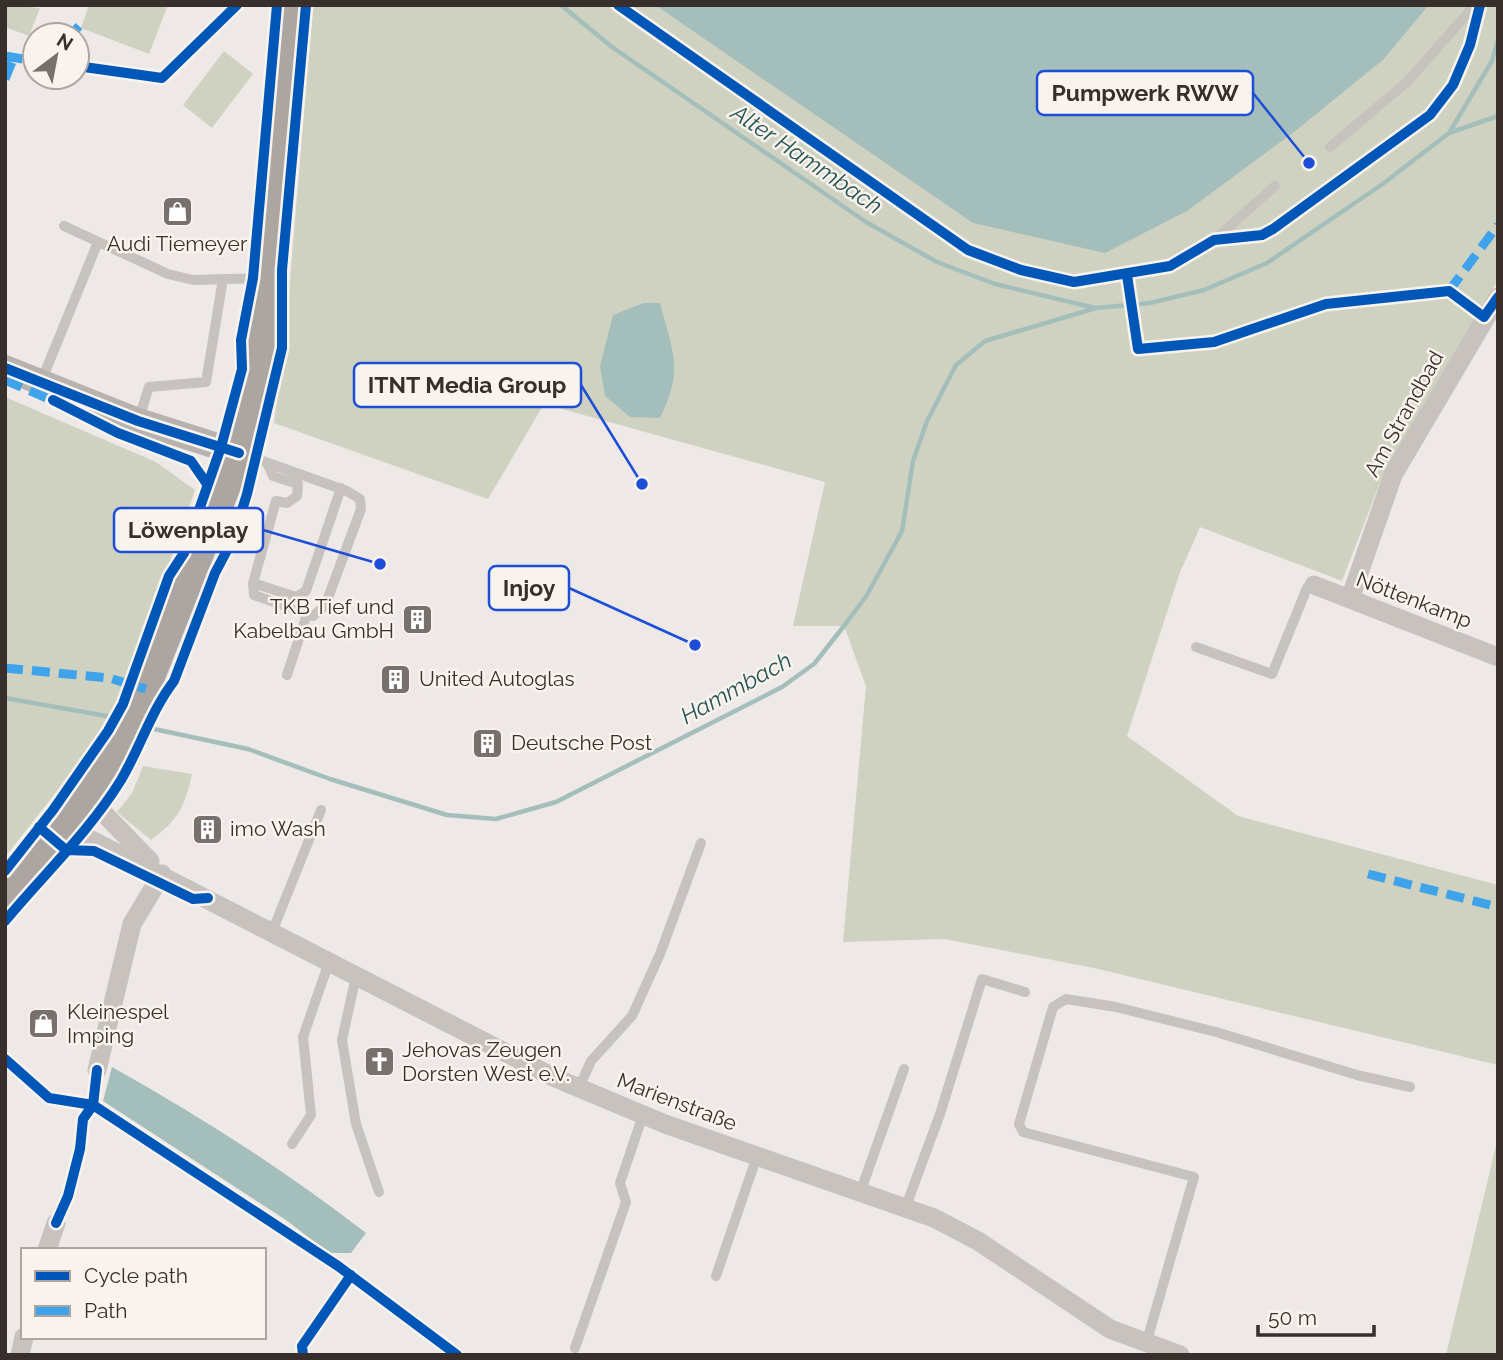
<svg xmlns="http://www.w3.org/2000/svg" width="1503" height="1360" font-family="Raleway,sans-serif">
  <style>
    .green { fill: #d0d2c1 }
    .water { fill: #a4bebc }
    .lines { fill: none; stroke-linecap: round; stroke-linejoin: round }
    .stream { stroke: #a4bebc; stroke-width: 4.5 }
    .lane { stroke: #c7c2be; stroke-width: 10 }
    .street { stroke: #c7c2be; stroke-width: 19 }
    .secondary { stroke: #b8b2ae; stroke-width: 26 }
    .primary { stroke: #aca6a3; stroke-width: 30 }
    .quiet { stroke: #3fa3eb; stroke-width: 9; stroke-dasharray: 18 9; stroke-linecap: butt }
    .cycleway-casing { stroke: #f9f3ee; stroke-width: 15 }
    .cycleway { stroke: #0057b8; stroke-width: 10 }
    .labels { text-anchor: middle; stroke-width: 5; stroke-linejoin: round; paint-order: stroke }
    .poi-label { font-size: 21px; fill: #382f2c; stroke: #f9f3ee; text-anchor: start }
    .street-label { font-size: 21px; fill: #382f2c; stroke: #f9f3ee }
    .water-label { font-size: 23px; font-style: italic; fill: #265655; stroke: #f9f3ee }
    .leader { fill: none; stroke: #1d4ed8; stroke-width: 2.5 }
    .callout-dot { fill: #1d4ed8; stroke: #f9f3ee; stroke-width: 2.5 }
    .callout { fill: #f9f3ee; stroke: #1d4ed8; stroke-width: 2.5 }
    .callout-label { font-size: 23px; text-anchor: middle; font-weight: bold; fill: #382f2c }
  </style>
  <rect width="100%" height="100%" fill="#eee9e6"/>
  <path class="green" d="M5,5L40,8L29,36L5,27Z
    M89,5H168L149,54L81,28Z
    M313,5H655L767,80L1384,59L1429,5H1498V280L1383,475L1342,581L1200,527L1179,575L1127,736L1238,816L1498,885V1065L1094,968L944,939L843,942L866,686L844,626H793L825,482L544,404L488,499L274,423L286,328Z
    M224,51L253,74L212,128L183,105Z
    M5,397L156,462L195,490L124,691L95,743L5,857Z
    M143,766L192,774C185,807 178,820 151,840L117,812L132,793Z
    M1498,1137V1355H1446Z"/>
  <path class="water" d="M655,5H1429L1384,59L1294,132L1187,211L1105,253L973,223Z
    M643,303H660C673,353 684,369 660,418L630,417L605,396L600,366L613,315Z
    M112,1067C200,1116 286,1171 366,1233L351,1253H329L286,1220L103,1101Z"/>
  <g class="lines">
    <path class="stream" d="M561,5L612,47L866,222L937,262L995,284L1095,308
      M1449,133L1498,116
      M5,698L118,718
      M140,726L248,749L330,779L447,815L496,819L556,802L782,687L814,664L844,626L867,595L902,531L913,461L927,421L956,365L985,341L1096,308L1150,303L1204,290L1267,263L1384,183L1449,133L1492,61L1498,40"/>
    <path class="lane" d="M618,5L937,231L968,250L1021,270L1074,282L1170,266L1214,240L1275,186
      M1330,147L1407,82L1475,5
      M64,226L168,274L193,280L266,278
      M41,382L98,242
      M138,421L149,387L206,382L223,279
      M243,454L347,491L360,499L361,509L325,606L313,616L254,595L253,583
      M267,463L273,476L298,484L297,496L287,503L276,501L253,583L296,597L306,591L341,488
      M1196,647L1272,674L1307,588L1314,585
      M287,675L307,614
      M272,932L321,810
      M356,976L342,1040L356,1124L379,1192
      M579,1088L591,1061L632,1016L660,954L701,843
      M292,1144L311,1115L303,1037L329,962
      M860,1193L904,1069
      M905,1209L940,1114L982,979L1025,992
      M716,1276L757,1156
      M1146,1344L1194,1177L1023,1132L1019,1124L1053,1007L1066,999L1116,1007L1216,1032L1357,1075L1410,1087
      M575,1348L626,1202L620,1183L643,1115"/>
    <path class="street" d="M1314,585L1498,657
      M1350,599L1393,475L1498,297
      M85,794L150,861
      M64,826L553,1077L665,1124L934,1218L978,1241L1110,1329L1180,1355
      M97,1070L132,924L162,874
      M47,1250L56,1223
      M20,1355L24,1337"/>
    <path class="secondary" d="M5,368L138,421L239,453"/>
    <path class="primary" d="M5,895C55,836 103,776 138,707L239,453L261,340L270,278L293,5"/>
    <path class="quiet" d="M71,35L79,26
      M5,56L35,61
      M5,79L14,57
      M1449,291L1498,225
      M5,380L56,402
      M5,668L109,678L146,689
      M1368,874L1498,907"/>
    <defs>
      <path id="cycleway" d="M618,5L968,250L1021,270L1074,282L1170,266L1214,240L1262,235L1273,229L1430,115L1453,85L1470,45L1480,5
        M77,66L162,78L237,5
        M1127,275L1138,349L1214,342L1326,304L1449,291L1484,317L1498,297
        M5,368L138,421L239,453
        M53,400L118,433L191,461L207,484
        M39,827L66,850L94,851L193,899L208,898
        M5,871L53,810L108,731L123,704L169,576L184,553L221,447L242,369L241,340L253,278L277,5
        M5,921C43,875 89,832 121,780C140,748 151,711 174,681L215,573L233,539L247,494L282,348V270L306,5
        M5,1059L49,1098L93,1105L338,1266L457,1355
        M56,1223L68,1196L80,1149L83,1119L93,1105L97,1070
        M303,1355L302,1346L351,1275"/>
    </defs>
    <use href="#cycleway" class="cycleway-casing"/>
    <use href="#cycleway" class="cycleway"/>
  </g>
  <defs>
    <symbol id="shop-square" viewBox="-11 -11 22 22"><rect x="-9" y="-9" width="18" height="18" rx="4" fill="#78706d" stroke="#f9f3ee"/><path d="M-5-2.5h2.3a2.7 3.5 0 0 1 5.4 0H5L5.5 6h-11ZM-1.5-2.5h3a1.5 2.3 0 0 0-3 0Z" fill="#fff"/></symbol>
    <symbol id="building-square" viewBox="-11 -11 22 22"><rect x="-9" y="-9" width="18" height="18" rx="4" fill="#78706d" stroke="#f9f3ee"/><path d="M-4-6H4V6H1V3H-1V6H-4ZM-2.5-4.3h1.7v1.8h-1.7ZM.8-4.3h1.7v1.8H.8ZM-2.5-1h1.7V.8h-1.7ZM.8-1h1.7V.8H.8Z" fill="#fff"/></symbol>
    <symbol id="church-square" viewBox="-11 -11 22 22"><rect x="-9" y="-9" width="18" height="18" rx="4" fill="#78706d" stroke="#f9f3ee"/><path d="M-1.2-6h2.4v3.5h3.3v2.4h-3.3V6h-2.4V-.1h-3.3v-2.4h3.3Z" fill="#fff"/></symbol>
  </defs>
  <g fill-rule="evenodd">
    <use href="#shop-square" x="160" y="194" width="35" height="35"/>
    <use href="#building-square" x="400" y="602" width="35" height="35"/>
    <use href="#building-square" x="378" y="662" width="35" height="35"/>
    <use href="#building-square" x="470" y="726" width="35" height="35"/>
    <use href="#building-square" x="190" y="812" width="35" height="35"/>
    <use href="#shop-square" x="26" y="1006" width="35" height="35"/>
    <use href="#church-square" x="362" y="1044" width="35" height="35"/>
  </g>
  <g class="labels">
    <g class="poi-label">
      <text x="177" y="251" text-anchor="middle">Audi Tiemeyer</text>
      <text x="394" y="614" text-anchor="end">TKB Tief und<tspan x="394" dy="24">Kabelbau GmbH</tspan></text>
      <text x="419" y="686">United Autoglas</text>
      <text x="511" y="750">Deutsche Post</text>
      <text x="230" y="836">imo Wash</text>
      <text x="67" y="1019">Kleinespel<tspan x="67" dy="24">Imping</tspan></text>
      <text x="402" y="1057">Jehovas Zeugen<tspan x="402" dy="24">Dorsten West e.V.</tspan></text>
    </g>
    <g class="street-label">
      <text transform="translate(1404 414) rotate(-61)" y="7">Am Strandbad</text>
      <text transform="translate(1414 600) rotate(21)" y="7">Nöttenkamp</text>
      <text transform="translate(677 1102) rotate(21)" y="7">Marienstraße</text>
    </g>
    <g class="water-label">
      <text transform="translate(807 159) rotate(34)" y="8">Alter Hammbach</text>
      <text transform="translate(736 688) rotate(-29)" y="8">Hammbach</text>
    </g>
  </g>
  <path class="leader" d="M1309 163L1253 93M642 484L581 385M380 564L263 530M695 645L569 588"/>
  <g class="callout-dot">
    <circle cx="1309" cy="163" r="7"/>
    <circle cx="642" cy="484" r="7"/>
    <circle cx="380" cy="564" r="7"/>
    <circle cx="695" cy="645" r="7"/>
  </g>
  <g class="callout">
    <rect x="1037" y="71" width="216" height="44" rx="7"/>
    <rect x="354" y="363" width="227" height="44" rx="7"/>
    <rect x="114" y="508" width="149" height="44" rx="7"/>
    <rect x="489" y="566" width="80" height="44" rx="7"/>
  </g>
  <g class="callout-label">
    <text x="1145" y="101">Pumpwerk RWW</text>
    <text x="467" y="393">ITNT Media Group</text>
    <text x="188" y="538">Löwenplay</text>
    <text x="529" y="596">Injoy</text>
  </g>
  <rect width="1503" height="1360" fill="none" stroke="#382f2c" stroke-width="14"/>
  <rect x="21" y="1248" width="245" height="91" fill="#f9f3ee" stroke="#aca5a0" stroke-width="2"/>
  <rect x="35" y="1271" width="35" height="10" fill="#0057b8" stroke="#aca5a0" stroke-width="2"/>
  <text x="84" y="1283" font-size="21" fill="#382f2c">Cycle path</text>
  <rect x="35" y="1306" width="35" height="10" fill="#3fa3eb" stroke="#aca5a0" stroke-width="2"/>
  <text x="84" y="1318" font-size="21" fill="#382f2c">Path</text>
  <g transform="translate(56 56) rotate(32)"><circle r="33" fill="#f9f3ee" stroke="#aca5a0" stroke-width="2"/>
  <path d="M0-5L12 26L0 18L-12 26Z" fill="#78706d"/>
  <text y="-10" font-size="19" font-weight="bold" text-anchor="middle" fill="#382f2c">N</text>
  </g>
  <path d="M1258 1325v10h116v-10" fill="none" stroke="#382f2c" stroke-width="3.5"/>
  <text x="1268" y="1325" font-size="21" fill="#382f2c" stroke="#f9f3ee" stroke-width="5" paint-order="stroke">50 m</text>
</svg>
